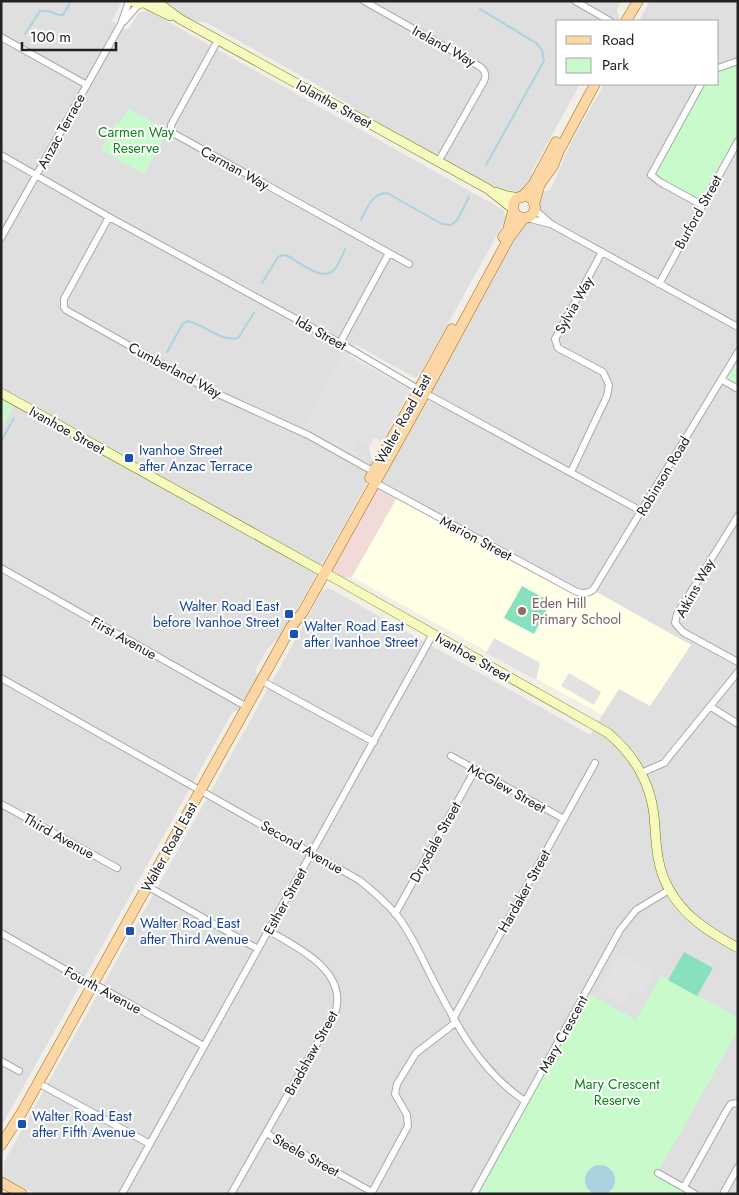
<svg xmlns="http://www.w3.org/2000/svg" width="739" height="1195" font-family="Jost,sans-serif">
  <style>
    .residential { fill: #e0dfdf }
    .commercial { fill: #f2dad9 }
    .education { fill: #ffffe5 }
    .park { fill: #c8facc }
    .pitch { fill: #88e0be }
    .parking { fill: #e2e2e2 }
    .water { fill: #aad3df }
    .lines { fill: none; stroke-linecap: round; stroke-linejoin: round }
    .stream { stroke: #aad3df; stroke-width: 2 }
    .street-casing { stroke: #a9a9a9; stroke-width: 8 }
    .secondary-casing { stroke: #707d05; stroke-width: 10 }
    .primary-casing { stroke: #a06b00; stroke-width: 11 }
    .street { stroke: #fff; stroke-width: 6 }
    .secondary { stroke: #f7fabf; stroke-width: 9 }
    .primary { stroke: #fcd6a4; stroke-width: 10 }
    .transit-dot { fill: #1a4fb4; stroke: #fff; stroke-width: 2 }
    .education-dot { fill: #8d6e63; stroke: #fff; stroke-width: 2 }
    .labels { text-anchor: middle; stroke-width: 4; stroke-linejoin: round; paint-order: stroke }
    .street-label { font-size: 14px; fill: #222; stroke: #fff }
    .park-label { font-size: 14px; fill: #0c8416; stroke: #fff }
    .transit-label { font-size: 14px; fill: #164399; stroke: #fff; text-anchor: start }
    .education-label { font-size: 14px; fill: #785e54; stroke: #fff; text-anchor: start }
  </style>
  <rect width="100%" height="100%" fill="#f2efe9"/>
  <path class="residential" d="M1,1H122L112,21L128,30L139,13L147,10L500,208L504,211L506,219L420,374L415,378L356,345L348,347L374,471L297,609L291,627L267,649L255,671L262,681L247,707L232,713L1,1127Z
    M162,1H621L617,10L620,21H558V84H580L531,173L536,180L522,197L507,196L438,162L321,87L207,23L180,19Z
    M650,1H738V1194H35L4,1177V1162L323,590L329,588L590,735L619,688L691,645L661,629L584,594L375,483L499,257L534,212L536,195L550,190L573,139L604,84H718V21H639Z"/>
  <path class="commercial" d="M375,483L398,496L352,577L336,579L324,573Z"/>
  <path class="education" d="M398,496L575,591L593,590L691,645L650,706L619,689L602,715L352,577Z"/>
  <path class="park" d="M738,61V141L702,205L655,179L653,170L701,84H718V68Z
    M128,108L161,127L163,131L170,128L173,134L164,138L144,174L101,150L116,123L119,124Z
    M738,352V389L722,380Z
    M1,393L16,402L1,429Z
    M661,976L738,1017V1030L658,1172L695,1194H604L607,1193L615,1181L613,1172L593,1192L596,1194H474L586,992L636,1020Z"/>
  <path class="pitch" d="M522,586L551,602L534,634L504,618Z
    M684,952L713,968L697,996L668,980Z"/>
  <path class="parking" d="M344,353L409,389V393L383,442L374,438L370,446L359,440L353,450L366,457L362,465L301,431Z
    M494,638L540,663L536,680L486,653Z
    M569,673L601,692L594,705L561,686Z
    M620,953L654,973L641,996L631,990L623,1004L599,991Z"/>
  <path class="water" d="M585 1180a15 15 0 1 1 30 0a15 15 0 1 1-30 0Z"/>
  <g class="lines">
    <path class="stream" d="M480,9L536,43L542,50L544,61L486,165
      M25,34L40,11C52,9 54,16 63,15L71,1
      M361,220C367,208 372,193 387,193L442,224L451,225L457,220L469,197
      M262,283L278,257L282,255L288,256C299,262 322,282 334,270C339,265 342,256 345,249
      M167,352L182,325L187,321C205,324 220,342 238,338L254,313
      M1,441L14,418"/>
    <defs>
      <path id="street" d="M364,1L479,66C485,70 487,74 484,81L438,162
        M575,1L610,21
        M124,21L139,4
        M1,37L87,85
        M218,40L171,125V132L409,264
        M718,68L738,61
        M701,84L651,175L660,182L702,205
        M1,155L109,217L340,343L425,393L641,511
        M534,209L551,224L738,327
        M109,217L64,299V307L66,310L205,388L308,435L376,473
        M527,218L550,224
        M1,238L121,24L129,1
        M659,284L738,141
        M340,343L389,253
        M722,380L738,389
        M571,472L607,396L609,385L603,372L558,348L555,339L602,252
        M372,481L575,591C581,594 587,594 593,590L738,352
        M738,516L677,614L675,623L683,632L738,662
        M1,568L247,707
        M1,678L359,880C372,890 385,902 396,914C409,930 419,952 428,970C453,1019 478,1070 525,1101
        M262,681L374,742
        M711,707L738,724
        M451,756L564,819
        M641,773L664,763L738,672
        M1,804L117,868
        M147,886L258,949
        M395,914L475,770
        M1,933L92,985L100,987L204,1046
        M453,1019L595,763
        M1,1061L19,1071
        M38,1083L150,1144
        M266,1133L372,1192
        M658,1173L695,1194
        M684,1187L728,1108L731,1104L738,1103
        M122,1194L433,634
        M231,1194L336,1010C346,970 297,947 269,931
        M371,1194L408,1126L407,1115L395,1094L397,1084L416,1053L455,1023
        M474,1194L620,930L636,910L669,890
        M723,1194L738,1167"/>
      <path id="secondary" d="M131,1L139,4L146,1
        M156,1L180,19L488,189L513,209
        M144,3L170,16
        M495,192L507,196L520,198
        M1,393L336,579L608,733C633,754 650,782 654,815C656,840 656,867 669,889C684,917 711,933 738,948"/>
      <path id="primary" d="M626,21L638,1
        M513 207a11 11 0 1 1 22 0a11 11 0 1 1-22 0Z
        M522,197L533,185L556,142
        M534,204L540,184L553,166L559,151L595,84
        M503,237L508,230L513,211
        M370,478L452,329
        M1,1145L22,1112L291,627L303,612L425,393L509,238L524,218
        M1,1182L22,1194"/>
    </defs>
    <use href="#street" class="street-casing"/>
    <use href="#secondary" class="secondary-casing"/>
    <use href="#primary" class="primary-casing"/>
    <use href="#street" class="street"/>
    <use href="#secondary" class="secondary"/>
    <use href="#primary" class="primary"/>
  </g>
  <g class="transit-dot">
    <rect x="124" y="453" width="10" height="10" rx="2.5"/>
    <rect x="284" y="609" width="10" height="10" rx="2.5"/>
    <rect x="289" y="629" width="10" height="10" rx="2.5"/>
    <rect x="125" y="926" width="10" height="10" rx="2.5"/>
    <rect x="17" y="1119" width="10" height="10" rx="2.5"/>
  </g>
  <circle class="education-dot" cx="522" cy="611" r="5"/>
  <g class="labels">
    <g class="street-label">
      <text transform="translate(444 46) rotate(29)" y="5">Ireland Way</text>
      <text transform="translate(334 104) rotate(29)" y="5">Iolanthe Street</text>
      <text transform="translate(61 131) rotate(-61)" y="5">Anzac Terrace</text>
      <text transform="translate(235 168) rotate(29)" y="5">Carman Way</text>
      <text transform="translate(698 212) rotate(-61)" y="5">Burford Street</text>
      <text transform="translate(574 305) rotate(-61)" y="5">Sylvia Way</text>
      <text transform="translate(321 333) rotate(29)" y="5">Ida Street</text>
      <text transform="translate(175 370) rotate(28)" y="5">Cumberland Way</text>
      <text transform="translate(403 419) rotate(-61)" y="5">Walter Road East</text>
      <text transform="translate(67 430) rotate(29)" y="5">Ivanhoe Street</text>
      <text transform="translate(663 476) rotate(-59)" y="5">Robinson Road</text>
      <text transform="translate(476 538) rotate(28)" y="5">Marion Street</text>
      <text transform="translate(695 588) rotate(-61)" y="5">Atkins Way</text>
      <text transform="translate(124 638) rotate(29)" y="5">First Avenue</text>
      <text transform="translate(473 657) rotate(30)" y="5">Ivanhoe Street</text>
      <text transform="translate(507 788) rotate(29)" y="5">McGlew Street</text>
      <text transform="translate(59 836) rotate(29)" y="5">Third Avenue</text>
      <text transform="translate(435 842) rotate(-61)" y="5">Drysdale Street</text>
      <text transform="translate(169 847) rotate(-61)" y="5">Walter Road East</text>
      <text transform="translate(302 847) rotate(30)" y="5">Second Avenue</text>
      <text transform="translate(524 891) rotate(-61)" y="5">Hardaker Street</text>
      <text transform="translate(285 901) rotate(-61)" y="5">Esther Street</text>
      <text transform="translate(103 990) rotate(28)" y="5">Fourth Avenue</text>
      <text transform="translate(563 1034) rotate(-61)" y="5">Mary Crescent</text>
      <text transform="translate(311 1053) rotate(-61)" y="5">Bradshaw Street</text>
      <text transform="translate(306 1155) rotate(29)" y="5">Steele Street</text>
    </g>
    <g class="park-label">
      <text x="136" y="137">Carmen Way<tspan x="136" dy="16">Reserve</tspan></text>
      <text x="617" y="1089">Mary Crescent<tspan x="617" dy="16">Reserve</tspan></text>
    </g>
    <g class="transit-label">
      <text x="139" y="455">Ivanhoe Street<tspan x="139" dy="16">after Anzac Terrace</tspan></text>
      <text x="279" y="611" text-anchor="end">Walter Road East<tspan x="279" dy="16">before Ivanhoe Street</tspan></text>
      <text x="304" y="631">Walter Road East<tspan x="304" dy="16">after Ivanhoe Street</tspan></text>
      <text x="140" y="928">Walter Road East<tspan x="140" dy="16">after Third Avenue</tspan></text>
      <text x="32" y="1121">Walter Road East<tspan x="32" dy="16">after Fifth Avenue</tspan></text>
    </g>
    <g class="education-label">
      <text x="532" y="608">Eden Hill<tspan x="532" dy="16">Primary School</tspan></text>
    </g>
  </g>
  <rect width="739" height="1195" fill="none" stroke="#222222" stroke-width="5"/>
  <rect x="556" y="20" width="162" height="65" fill="#ffffff" stroke="#a7a7a7"/>
  <rect x="566" y="36" width="25" height="8" fill="#fcd6a4" stroke="#a7a7a7"/>
  <text x="602" y="45" font-size="15" fill="#222222">Road</text>
  <rect x="566" y="58" width="25" height="15" fill="#c8facc" stroke="#a7a7a7"/>
  <text x="602" y="70" font-size="15" fill="#222222">Park</text>
  <path d="M22 42v8h94v-8" fill="none" stroke="#222222" stroke-width="2.5"/>
  <text x="30" y="42" font-size="15" fill="#222222" stroke="#ffffff" stroke-width="4" paint-order="stroke">100 m</text>
</svg>
